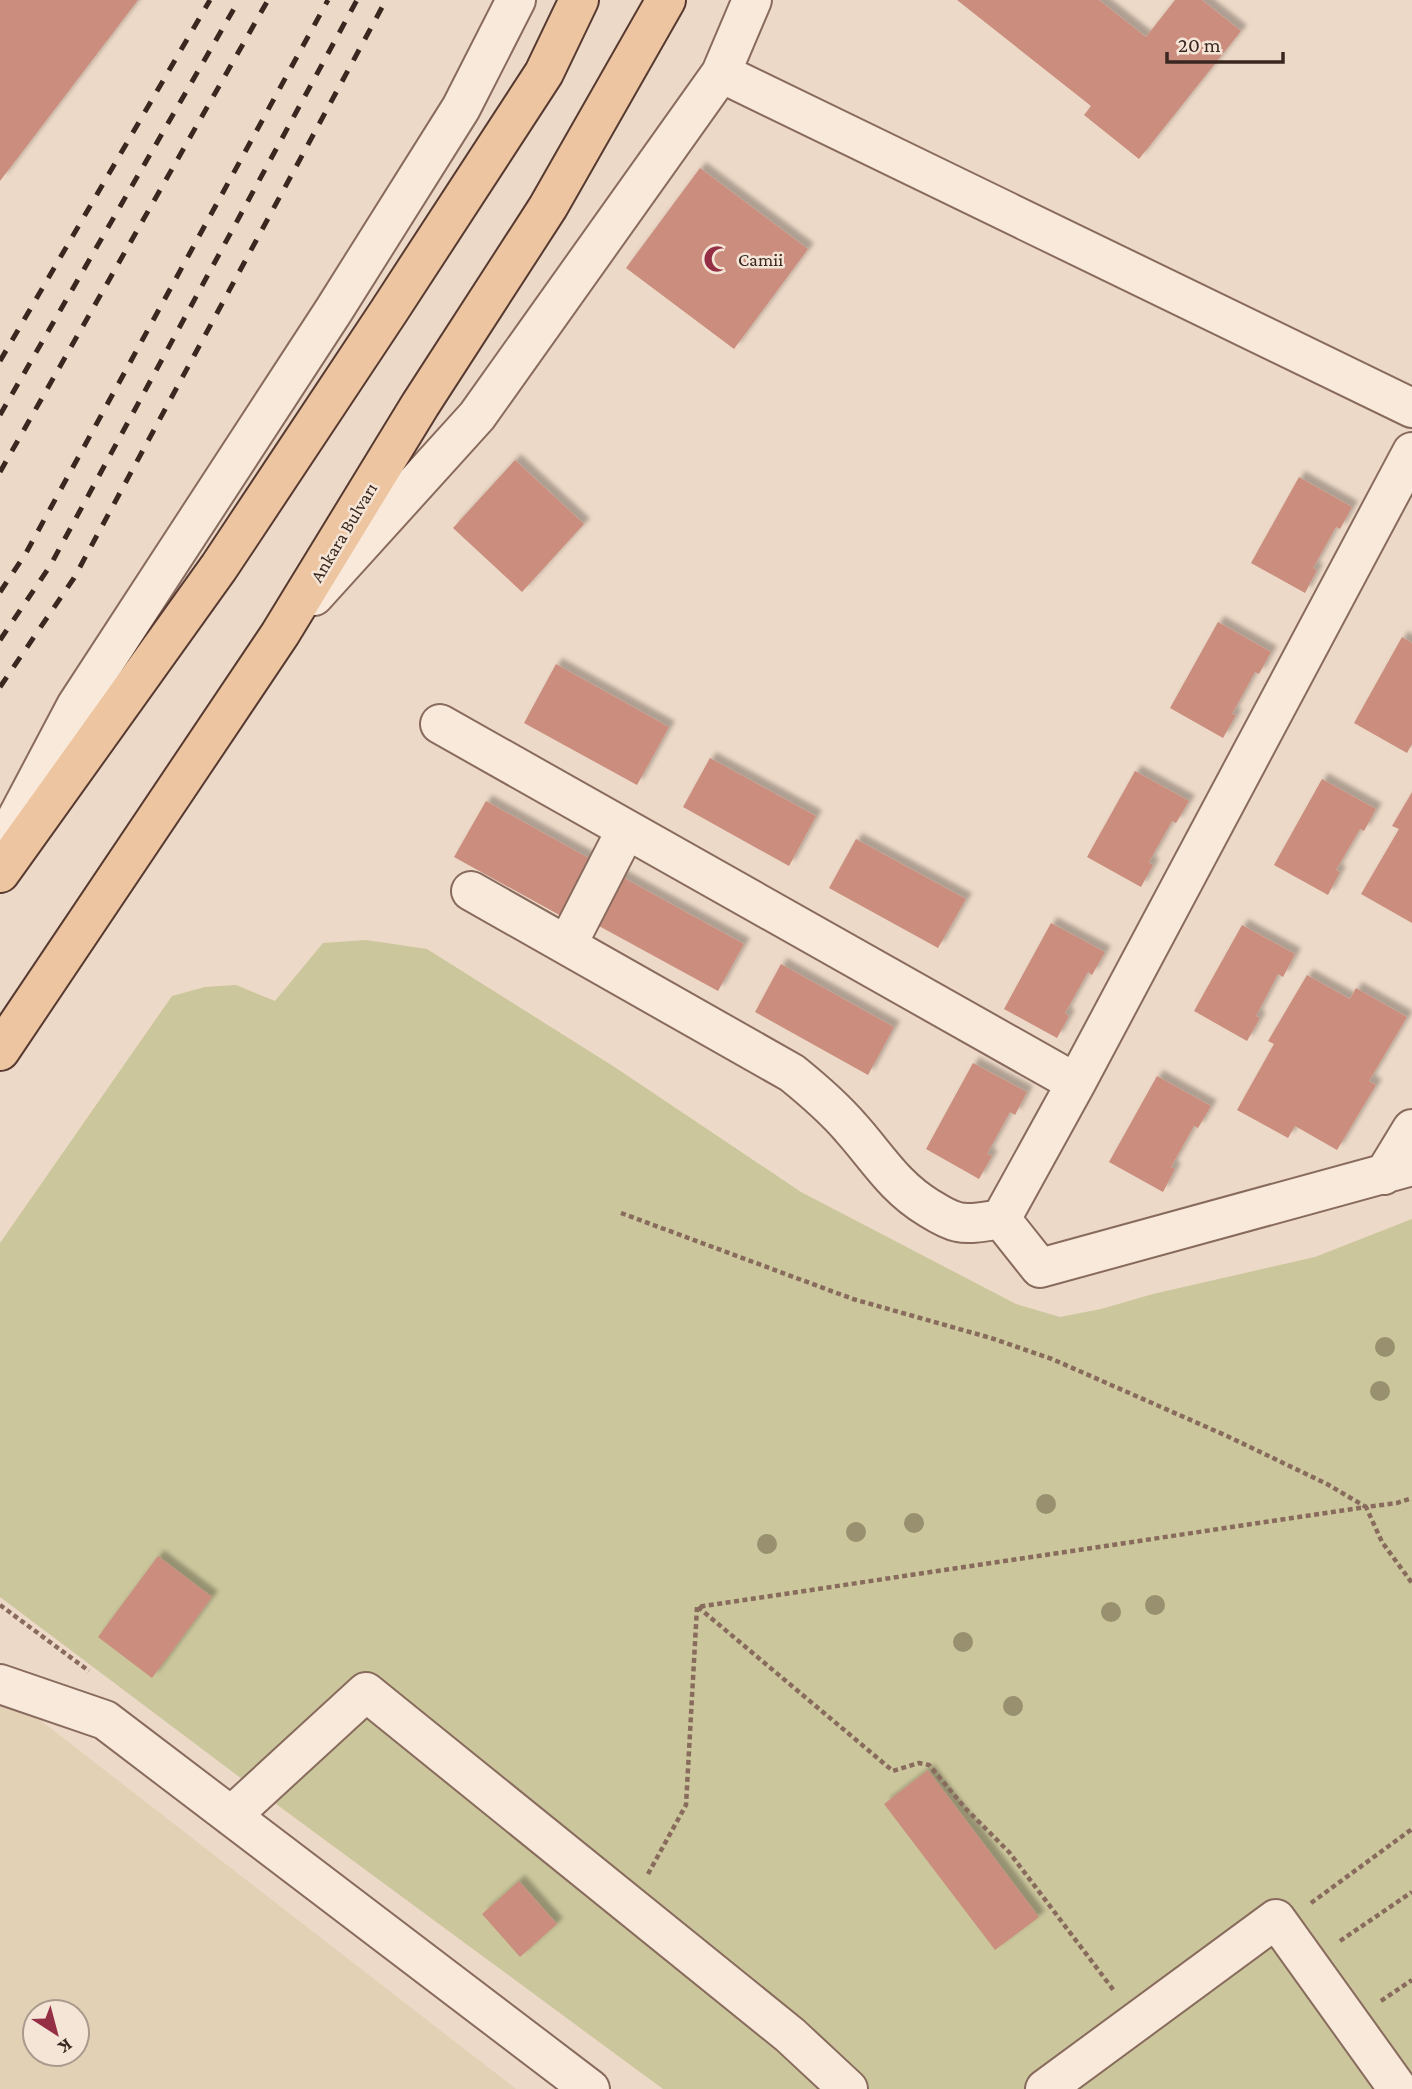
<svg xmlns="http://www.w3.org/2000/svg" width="1412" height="2089" font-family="'Crimson Pro',serif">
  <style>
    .farmland { fill: #e2d1b5; fill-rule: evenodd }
    .green { fill: #cbc69b }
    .building { fill: #ca8d7e; filter: url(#shadow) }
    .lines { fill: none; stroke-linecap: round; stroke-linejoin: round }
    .minor-casing { stroke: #886b5d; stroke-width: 42 }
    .major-casing { stroke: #563a31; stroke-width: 42 }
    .path { stroke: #886b5d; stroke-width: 4.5; stroke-dasharray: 5 3.5; stroke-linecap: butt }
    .minor { stroke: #f8e9da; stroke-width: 38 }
    .major { stroke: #eec5a1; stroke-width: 38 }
    .rail { stroke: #392720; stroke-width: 5; stroke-dasharray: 12 12; stroke-linecap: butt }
    .tree { fill: #98906f }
    .labels { text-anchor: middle; stroke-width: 5; stroke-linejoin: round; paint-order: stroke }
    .poi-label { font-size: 19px; fill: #392720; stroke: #f5e5d6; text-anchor: start }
    .street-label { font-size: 19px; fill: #392720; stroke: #f5e5d6 }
  </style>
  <defs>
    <filter id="shadow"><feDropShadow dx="6" dy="-6" stdDeviation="2" flood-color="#0004"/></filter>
  </defs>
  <rect width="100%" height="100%" fill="#edd9c7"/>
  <path class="farmland" d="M0,1689L516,2089H0ZM35,2012H77V2054H35Z"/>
  <path class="green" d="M366,940L427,949L616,1068L801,1192L1016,1304L1060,1317L1101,1309L1153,1294L1315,1257L1412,1219V2089H663L242,1779L0,1597V1243L172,996L205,987L236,985L275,1001L323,943Z"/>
  <path class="building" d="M0,0H138L0,181Z
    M957,0H1099L1146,37L1175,0H1202L1241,31L1139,159L1084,115L1091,106Z
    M700,168L808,249L734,349L626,268Z
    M515,460L584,524L522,592L453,528Z
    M1299,477L1352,507L1340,529L1336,527L1313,568L1317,570L1305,593L1251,563Z
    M1218,622L1271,652L1259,674L1255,672L1232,714L1236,715L1223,738L1170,708Z
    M1402,637L1412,643V744L1407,753L1354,723Z
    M556,664L669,727L637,785L524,723Z
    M710,758L816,816L789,866L683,807Z
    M1135,771L1189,801L1176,823L1172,821L1149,862L1153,865L1141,887L1087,857Z
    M1322,779L1376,809L1364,831L1360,829L1336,870L1340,872L1328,895L1274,865Z
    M1412,792V923L1361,894L1399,829L1392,826Z
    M486,801L594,861L563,917L454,857Z
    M856,839L966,899L938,948L829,888Z
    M615,873L744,944L718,991L588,920Z
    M1051,923L1105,952L1092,975L1088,972L1065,1013L1069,1016L1057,1038L1004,1009Z
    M1242,925L1295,954L1283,977L1278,974L1256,1016L1260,1018L1247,1041L1194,1011Z
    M781,964L894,1027L868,1075L755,1012Z
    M1307,975L1350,999L1356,988L1407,1017L1369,1081L1376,1085L1337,1150L1295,1126L1288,1138L1237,1110L1274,1044L1268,1041Z
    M973,1063L1027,1092L1015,1115L1010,1112L987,1154L992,1156L979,1179L926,1149Z
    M1157,1076L1211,1106L1198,1128L1194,1126L1171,1167L1175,1169L1163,1192L1109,1162Z
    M158,1556L212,1597L152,1678L98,1637Z
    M928,1770L1039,1917L995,1950L884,1804Z
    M519,1881L557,1924L520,1957L482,1914Z"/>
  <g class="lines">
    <defs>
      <path id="minor" d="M721,73L1412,408
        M314,596L477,416L721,73L752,0
        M440,724L1076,1083
        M0,850L76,706L334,310L461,108L516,0
        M471,891L792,1073C813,1090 833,1107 851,1128C877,1157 894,1187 929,1208C937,1213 948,1220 958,1222C971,1225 987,1221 1001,1219
        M567,945L626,830
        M1384,1175L1412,1129
        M1001,1219L1076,1083L1412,452
        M1001,1219L1040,1268L1412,1166
        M0,1684L105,1720L590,2089
        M231,1816L366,1692L790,2035L848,2089
        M1045,2089L1276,1919L1398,2089"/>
      <path id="major" d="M0,873L219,567L389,311L544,73L579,0
        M0,1051L280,634L420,405L548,207L666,0"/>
    </defs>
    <use href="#minor" class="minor-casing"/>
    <use href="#major" class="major-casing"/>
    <path class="path" d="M621,1213L853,1299L991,1338L1052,1359L1227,1436L1327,1484L1366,1507L1397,1503L1412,1498
      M0,1605L89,1671
      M698,1607L893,1771L919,1763L929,1765L966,1809L1009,1852L1115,1992
      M648,1874L686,1805L697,1607L1366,1507L1382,1542L1412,1583
      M1311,1903L1412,1829
      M1340,1941L1412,1892
      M1381,2001L1412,1980"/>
    <use href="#minor" class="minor"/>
    <use href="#major" class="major"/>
    <path class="rail" d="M0,361L210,0
      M0,415L239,0
      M0,472L268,0
      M0,592L26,553L328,0
      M0,640L50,566L357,0
      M0,687L74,578L386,0"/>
  </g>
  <g class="tree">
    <circle cx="1385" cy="1347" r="10"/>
    <circle cx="1380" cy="1391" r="10"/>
    <circle cx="1046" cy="1504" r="10"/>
    <circle cx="914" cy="1523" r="10"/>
    <circle cx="856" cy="1532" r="10"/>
    <circle cx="767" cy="1544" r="10"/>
    <circle cx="1155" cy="1605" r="10"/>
    <circle cx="1111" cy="1612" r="10"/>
    <circle cx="963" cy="1642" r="10"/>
    <circle cx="1013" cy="1706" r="10"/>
  </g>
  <defs>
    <symbol id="mosque-bare" viewBox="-9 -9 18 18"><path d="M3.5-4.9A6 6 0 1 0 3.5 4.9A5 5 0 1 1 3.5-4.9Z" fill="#952f46" stroke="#f5e5d6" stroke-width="2.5" paint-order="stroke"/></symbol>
  </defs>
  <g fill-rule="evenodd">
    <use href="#mosque-bare" x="698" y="240" width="38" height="38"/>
  </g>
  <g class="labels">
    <g class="poi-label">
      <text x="738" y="266">Camii</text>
    </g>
    <g class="street-label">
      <text transform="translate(343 532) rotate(-59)" y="7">Ankara Bulvarı</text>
    </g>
  </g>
  <g transform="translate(56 2033) rotate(144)"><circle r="33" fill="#f5e5d6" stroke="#aa998d" stroke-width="2"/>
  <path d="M0-5L12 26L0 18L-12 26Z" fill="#952f46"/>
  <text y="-10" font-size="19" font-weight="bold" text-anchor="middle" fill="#392720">K</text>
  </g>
  <path d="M1167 52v10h116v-10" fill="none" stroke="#392720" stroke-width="3.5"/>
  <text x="1178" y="52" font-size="21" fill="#392720" stroke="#f5e5d6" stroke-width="5" paint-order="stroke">20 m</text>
</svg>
